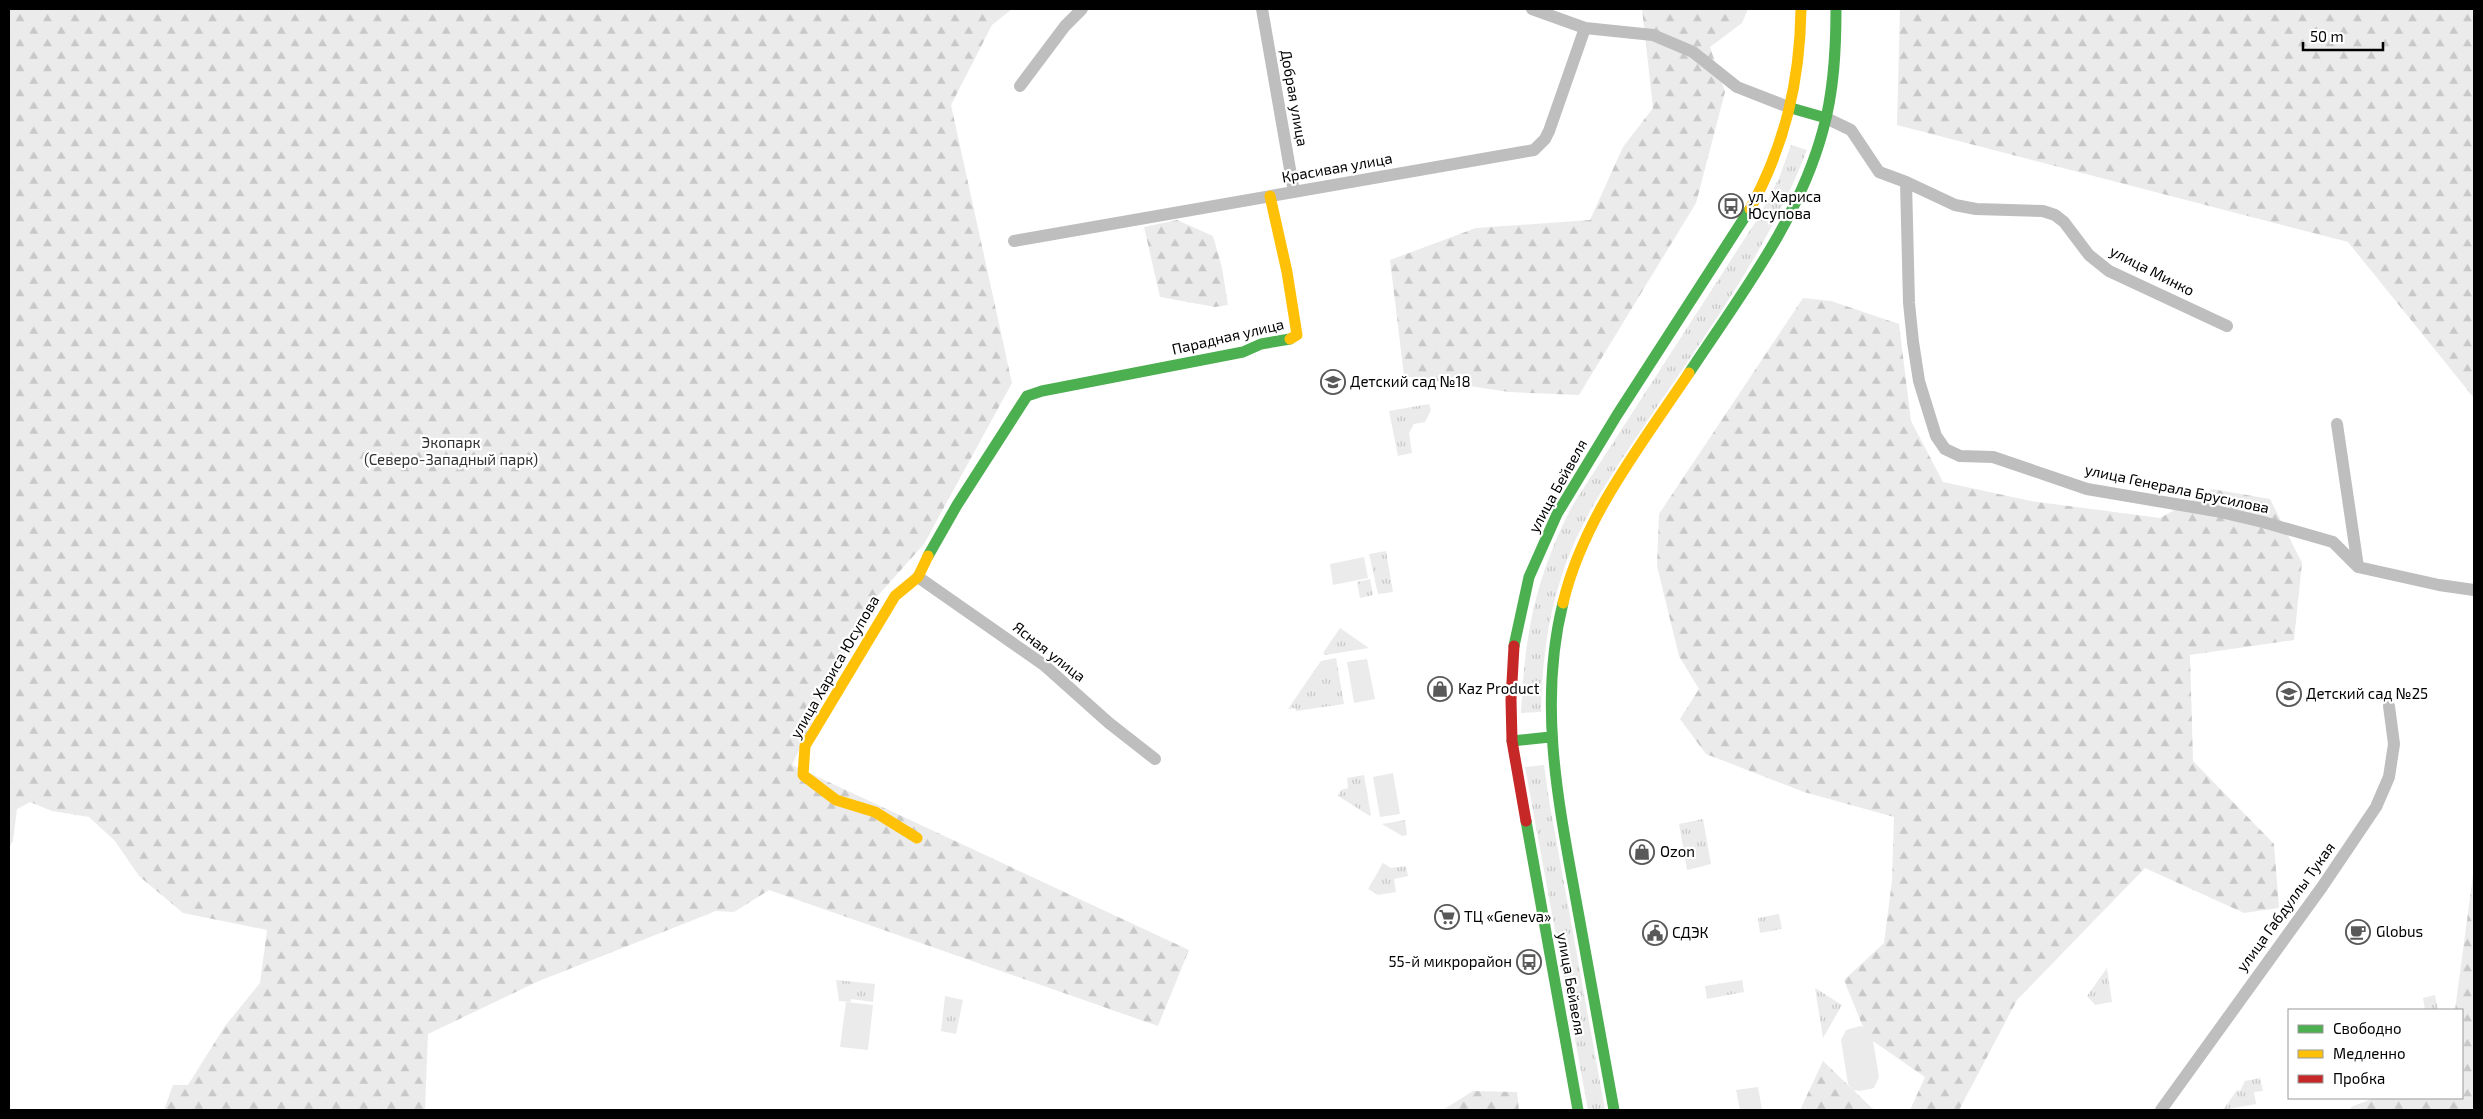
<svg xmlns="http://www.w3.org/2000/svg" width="2483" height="1119" font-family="'Exo 2',sans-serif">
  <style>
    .grass { fill: url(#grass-tufts) }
    .forest { fill: url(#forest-firs) }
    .pitch { fill: #ebebeb }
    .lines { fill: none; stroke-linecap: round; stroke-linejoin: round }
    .street { stroke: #bebebe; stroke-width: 12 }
    .fast { stroke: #4caf50; stroke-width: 11 }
    .slow { stroke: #ffc107; stroke-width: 11 }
    .jam { stroke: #c62828; stroke-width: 11 }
    .labels { text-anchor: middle; stroke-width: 4.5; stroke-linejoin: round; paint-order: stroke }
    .street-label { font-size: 15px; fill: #000; stroke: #fff }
    .poi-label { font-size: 15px; fill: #000; stroke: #fff; text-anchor: start }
    .park-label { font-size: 15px; fill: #323232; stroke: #fff }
  </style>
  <defs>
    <pattern id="grass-tufts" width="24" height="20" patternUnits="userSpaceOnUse" patternTransform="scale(1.25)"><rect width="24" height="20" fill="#ebebeb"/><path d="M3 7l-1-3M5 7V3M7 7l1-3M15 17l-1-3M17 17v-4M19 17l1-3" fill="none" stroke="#c8c8c8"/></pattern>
    <pattern id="forest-firs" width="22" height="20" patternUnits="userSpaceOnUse" patternTransform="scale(1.25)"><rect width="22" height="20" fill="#ebebeb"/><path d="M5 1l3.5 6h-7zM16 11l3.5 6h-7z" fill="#c8c8c8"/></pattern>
  </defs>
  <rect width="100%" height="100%" fill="#fff"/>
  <path class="grass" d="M1791,145L1807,150C1769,249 1705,335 1646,423C1614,471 1580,519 1562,575C1547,620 1542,665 1541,712L1521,713C1525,632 1535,579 1572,506L1758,218L1779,178Z
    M1429,404L1431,410L1425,422L1414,424L1409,433L1412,453L1398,456L1389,411Z
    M1386,551L1393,592L1378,594L1369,554Z
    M1370,579L1373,595L1360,598L1357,582Z
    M1340,628L1369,648L1325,655L1323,653Z
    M1336,658L1344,704L1296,711L1295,708L1288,709L1321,661Z
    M1544,765L1549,800L1605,1110H1588L1525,767Z
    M1364,775L1371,815L1370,816L1338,796L1341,790L1348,788L1347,778Z
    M1703,819L1711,864L1687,870L1679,824Z
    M1405,820L1407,835L1402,836L1382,824Z
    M1383,863L1391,868L1406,866L1408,876L1394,879L1396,892L1378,895L1368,889Z
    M1779,914L1782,929L1760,933L1758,918Z
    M2107,968L2112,1002L2095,1005L2087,996Z
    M836,980L875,984L873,1002L851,999V1002L839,1001Z
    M1742,980L1744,992L1707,999L1705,986Z
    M1815,988L1842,1005L1823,1038Z
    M2435,995L2438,1010H2425L2423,998Z
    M945,996L963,1000L956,1034L941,1031Z
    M2260,1078L2263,1091L2254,1092L2256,1104L2223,1110L2237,1090L2240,1091L2245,1081Z"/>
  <path class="forest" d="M9,9H1012L992,25L951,105L1012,383L924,544L866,609L792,765L1189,950L1158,1026L769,890L734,912L716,911L539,981L428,1034L425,1110H164L173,1085H188L225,1026L260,983L267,930L183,913L139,876L115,841L89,817L52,811L30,802L17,809L13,841L9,847Z
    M1642,9H1748L1742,23L1710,47L1725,92L1696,203L1579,395L1509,392L1404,376L1390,260L1476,228L1590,220L1623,147L1653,108Z
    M1900,9H2474V398L2348,242L1897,125Z
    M1177,220L1213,236L1222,268L1228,305L1215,307L1160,297L1144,227Z
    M1803,298L1831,301L1899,324L1911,421L1943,482L2031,501L2160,518L2212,489L2270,499L2302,563L2294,640L2190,655L2193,761L2274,844L2279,908L2244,913L2145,868L2017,1000L1959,1110H1910L1925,1077L1867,1037L1844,980L1884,943L1892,881L1894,817L1804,792L1706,754L1680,719L1699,689L1679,656L1657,566L1659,514Z
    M2474,868V1110H2350L2351,1107L2374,1098H2462V1010H2455Z
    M1823,1061L1874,1110H1800Z
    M1473,1091L1517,1092L1519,1110H1443Z"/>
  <path class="pitch" d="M1364,557L1368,578L1333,585L1330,564Z
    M1367,659L1375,699L1354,703L1347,662Z
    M1393,773L1400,814L1380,817L1373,777Z
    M846,1002L873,1005L868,1050L840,1047Z
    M1860,1026L1867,1029L1872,1034L1879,1077L1874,1088L1860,1091L1853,1090L1848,1084L1841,1040L1846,1030Z
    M1758,1087L1762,1110H1740L1736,1090Z"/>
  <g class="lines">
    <path class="street" d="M1262,9L1294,192
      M1532,9L1585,28L1653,35L1693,52L1737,87L1791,108
      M1020,86L1065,26L1082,9
      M1826,118L1851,130L1879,172L1906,182L1909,303L1913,342L1919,381L1936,436L1945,449L1960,456L1993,457L2087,489L2216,511L2263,522L2333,542L2358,567L2439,585L2474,590
      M1906,182L1955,205L1976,209L2043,211L2055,215L2064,222L2089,255L2109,271L2227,326
      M1014,241L1534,150L1545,139L1549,131L1585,28
      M2337,424L2358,567
      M918,577L1044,665L1109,723L1155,759
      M2161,1110L2322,887L2376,807L2389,777L2394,744L2389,706"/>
    <path class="fast" d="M1791,108L1826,118
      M1689,373C1739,297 1799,220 1823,130C1834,91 1836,50 1836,9
      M928,556L957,505L1027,396L1042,391L1243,352L1261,344L1290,339
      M1563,603C1538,703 1558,801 1576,900C1589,970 1601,1040 1614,1110
      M1514,646L1529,577L1557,514L1617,415L1750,209
      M1512,741L1550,737
      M1526,821L1578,1110"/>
    <path class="slow" d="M1270,196L1287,272L1297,335L1290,339
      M1750,209C1785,145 1800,81 1801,9
      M1563,603C1583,518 1641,445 1689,373
      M917,838L875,812L836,800L803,775L805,746L895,596L918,577L928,556"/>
    <path class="jam" d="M1514,646L1511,700L1512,741L1526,821"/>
  </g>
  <defs>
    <symbol id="bus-ring" viewBox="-11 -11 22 22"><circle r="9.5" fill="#fff" stroke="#595959" stroke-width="1.5"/><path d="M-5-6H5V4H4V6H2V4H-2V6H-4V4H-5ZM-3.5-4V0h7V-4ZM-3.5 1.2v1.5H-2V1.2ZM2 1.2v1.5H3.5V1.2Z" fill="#595959"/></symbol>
    <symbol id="school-ring" viewBox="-11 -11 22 22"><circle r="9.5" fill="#fff" stroke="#595959" stroke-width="1.5"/><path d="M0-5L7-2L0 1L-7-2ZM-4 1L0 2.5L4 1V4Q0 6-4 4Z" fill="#595959"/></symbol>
    <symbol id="shop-ring" viewBox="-11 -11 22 22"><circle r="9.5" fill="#fff" stroke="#595959" stroke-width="1.5"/><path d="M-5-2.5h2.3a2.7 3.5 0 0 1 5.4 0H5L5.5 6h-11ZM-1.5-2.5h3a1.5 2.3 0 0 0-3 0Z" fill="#595959"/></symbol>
    <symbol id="supermarket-ring" viewBox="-11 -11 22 22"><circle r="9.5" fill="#fff" stroke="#595959" stroke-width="1.5"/><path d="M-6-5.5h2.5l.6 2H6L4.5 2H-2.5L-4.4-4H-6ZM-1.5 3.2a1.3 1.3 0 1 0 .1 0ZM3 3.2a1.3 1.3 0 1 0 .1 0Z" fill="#595959"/></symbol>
    <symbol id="cafe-ring" viewBox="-11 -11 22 22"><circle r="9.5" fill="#fff" stroke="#595959" stroke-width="1.5"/><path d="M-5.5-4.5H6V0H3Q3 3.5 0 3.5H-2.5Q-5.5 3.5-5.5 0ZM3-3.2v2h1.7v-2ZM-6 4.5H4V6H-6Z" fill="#595959"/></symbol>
    <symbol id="civic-ring" viewBox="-11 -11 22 22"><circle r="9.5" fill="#fff" stroke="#595959" stroke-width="1.5"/><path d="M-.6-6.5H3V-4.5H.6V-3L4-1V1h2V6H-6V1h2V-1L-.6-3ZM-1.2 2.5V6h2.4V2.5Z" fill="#595959"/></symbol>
  </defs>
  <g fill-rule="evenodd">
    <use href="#bus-ring" x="1717" y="192" width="28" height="28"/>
    <use href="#school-ring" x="1319" y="368" width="28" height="28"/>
    <use href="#shop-ring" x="1426" y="675" width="28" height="28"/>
    <use href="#school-ring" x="2275" y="680" width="28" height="28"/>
    <use href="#shop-ring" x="1628" y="838" width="28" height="28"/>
    <use href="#supermarket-ring" x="1433" y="903" width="28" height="28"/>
    <use href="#cafe-ring" x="2344" y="918" width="28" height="28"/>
    <use href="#civic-ring" x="1641" y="919" width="28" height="28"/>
    <use href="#bus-ring" x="1515" y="948" width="28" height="28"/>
  </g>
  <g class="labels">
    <g class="street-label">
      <text transform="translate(1294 98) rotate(80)" y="5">Добрая улица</text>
      <text transform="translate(1337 168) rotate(-10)" y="5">Красивая улица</text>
      <text transform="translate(2152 271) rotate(27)" y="5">улица Минко</text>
      <text transform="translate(1228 337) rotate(-13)" y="5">Парадная улица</text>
      <text transform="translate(1558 486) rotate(-61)" y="5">улица Бейвеля</text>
      <text transform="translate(2177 489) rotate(12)" y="5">улица Генерала Брусилова</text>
      <text transform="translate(1049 652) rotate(38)" y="5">Ясная улица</text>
      <text transform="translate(835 667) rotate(-60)" y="5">улица Хариса Юсупова</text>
      <text transform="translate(2286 907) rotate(-54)" y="5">улица Габдуллы Тукая</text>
      <text transform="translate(1571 984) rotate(80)" y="5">улица Бейвеля</text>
    </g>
    <g class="poi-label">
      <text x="1748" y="202">ул. Хариса<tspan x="1748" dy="17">Юсупова</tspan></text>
      <text x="1350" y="387">Детский сaд №18</text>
      <text x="1458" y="694">Kaz Product</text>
      <text x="2306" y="699">Детский сад №25</text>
      <text x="1660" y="857">Ozon</text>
      <text x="1464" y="922">ТЦ «Geneva»</text>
      <text x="2376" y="937">Globus</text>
      <text x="1672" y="938">СДЭК</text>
      <text x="1512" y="967" text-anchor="end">55-й микрорайон</text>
    </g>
    <g class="park-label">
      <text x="451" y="448">Экопарк<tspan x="451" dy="17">(Северо-Западный парк)</tspan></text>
    </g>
  </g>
  <rect width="2483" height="1119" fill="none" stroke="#000000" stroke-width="20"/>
  <rect x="2288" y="1009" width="175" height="90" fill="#ffffff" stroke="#999999"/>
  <rect x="2298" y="1025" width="25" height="8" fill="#4caf50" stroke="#999999"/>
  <text x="2333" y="1034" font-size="15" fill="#000000">Свободно</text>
  <rect x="2298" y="1050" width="25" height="8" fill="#ffc107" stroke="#999999"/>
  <text x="2333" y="1059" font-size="15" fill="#000000">Медленно</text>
  <rect x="2298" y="1075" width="25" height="8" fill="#c62828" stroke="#999999"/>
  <text x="2333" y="1084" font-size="15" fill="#000000">Пробка</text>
  <path d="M2303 42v8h80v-8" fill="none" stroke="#000000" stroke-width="2.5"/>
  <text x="2310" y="42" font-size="15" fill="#000000" stroke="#ffffff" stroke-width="4" paint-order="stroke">50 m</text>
</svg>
